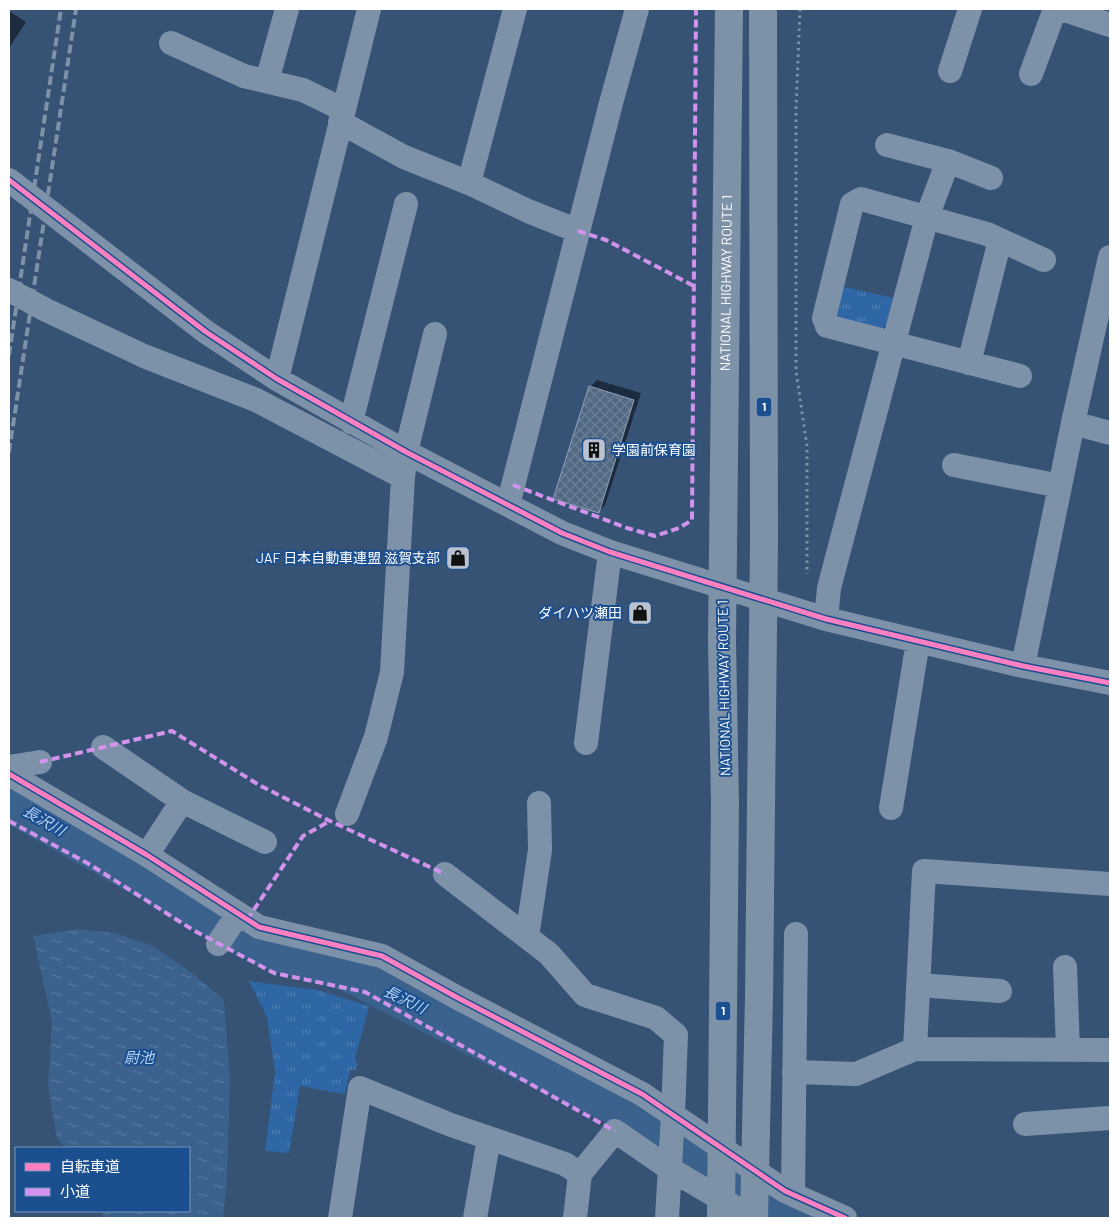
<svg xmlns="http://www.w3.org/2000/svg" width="1119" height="1227" font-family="Barlow,'Noto Sans JP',sans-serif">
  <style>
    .grass { fill: url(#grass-tufts) }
    .water { fill: url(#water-ripples) }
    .shadow { fill: #0007 }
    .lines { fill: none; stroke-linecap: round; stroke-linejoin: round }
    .river { stroke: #3b618d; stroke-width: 41 }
    .building { fill: url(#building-cross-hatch); stroke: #92a2b6 }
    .path { stroke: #7d92a8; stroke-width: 3; stroke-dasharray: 2.5 4; stroke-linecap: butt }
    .minor { stroke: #7d92a8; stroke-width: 24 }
    .highway { stroke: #7e92a7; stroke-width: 28 }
    .rail { stroke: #7e92a7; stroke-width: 4; stroke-dasharray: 9 4; stroke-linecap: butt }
    .highway-bridge { stroke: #7e92a7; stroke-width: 28 }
    .quiet { stroke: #d193ec; stroke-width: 4; stroke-dasharray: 8 4; stroke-linecap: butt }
    .cycleway-casing { stroke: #1b4f8f; stroke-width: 8 }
    .cycleway { stroke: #ff80c0; stroke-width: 5 }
    .labels { text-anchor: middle; stroke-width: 4; stroke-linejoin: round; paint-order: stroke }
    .shield { fill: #1b4f8f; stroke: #bbcadd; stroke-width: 1 }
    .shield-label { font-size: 12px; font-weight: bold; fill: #fff }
    .street-label { font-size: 14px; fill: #fff; stroke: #1b4f8f }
    .poi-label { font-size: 14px; fill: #fff; stroke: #1b4f8f; text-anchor: end }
    .water-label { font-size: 15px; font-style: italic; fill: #b5d3f5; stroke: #1b4f8f }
  </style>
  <defs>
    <pattern id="grass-tufts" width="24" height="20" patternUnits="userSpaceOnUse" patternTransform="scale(1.25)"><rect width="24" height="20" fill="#2f66a5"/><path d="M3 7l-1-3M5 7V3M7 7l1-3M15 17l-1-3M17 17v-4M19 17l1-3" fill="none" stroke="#4e7db2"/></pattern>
    <pattern id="water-ripples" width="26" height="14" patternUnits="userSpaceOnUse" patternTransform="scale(1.25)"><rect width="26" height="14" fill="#3b618d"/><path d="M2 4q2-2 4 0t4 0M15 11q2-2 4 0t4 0" fill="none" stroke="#58799e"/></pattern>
    <pattern id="building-cross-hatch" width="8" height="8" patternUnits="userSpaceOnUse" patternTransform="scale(1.25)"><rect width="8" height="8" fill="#526984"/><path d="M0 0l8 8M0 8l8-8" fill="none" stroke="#6c8096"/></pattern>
  </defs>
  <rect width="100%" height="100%" fill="#365274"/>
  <path class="grass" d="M840,286L893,298L887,325L878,331L839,322L833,314Z
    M249,981L317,990L369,1006L355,1059L358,1065L355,1070H350L345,1094L300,1086L289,1153L265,1151L275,1072L267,1017Z"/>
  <path class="water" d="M77,929L114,933L153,946L191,972L224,1000L230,1079L227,1180L223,1218H103L102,1211H189V1148H66L57,1139L48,1086L52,1022L33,936Z"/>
  <path class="shadow" d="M9,11L26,22L9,48Z
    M597,380L641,393L605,505L598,512L590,387Z"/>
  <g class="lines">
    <path class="river" d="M9,801L268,948L348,971L509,1053L667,1129L770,1206L791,1218"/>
  </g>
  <path class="building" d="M589,386L634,400L599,513L553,499Z"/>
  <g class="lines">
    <path class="path" d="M800,9L796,111V371L807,446V574"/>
    <path class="minor" d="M1062,9L1110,25
      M171,43L244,76L303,90L344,110
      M950,71L970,9
      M1031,74L1055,9
      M267,81L287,9
      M340,122L404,157L469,183L528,211L578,231
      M887,145L948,161L991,178
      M9,180L206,332L277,379L406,452L562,533L610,552L826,619L1023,666L1110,683
      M469,183L515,9
      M9,290L46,310L144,356L256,400L403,477
      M969,363L1000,240
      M1020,376L827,326L824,318L852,204L861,199L987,234L1044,260
      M277,379L369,9
      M351,422L406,204
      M1073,423L1110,433
      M954,465L1060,486
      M508,505L611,103L637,9
      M826,619L829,588L927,217L948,161
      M1023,666L1073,423L1110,257
      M586,743L610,552
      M103,747L182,801
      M9,767L40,762
      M9,774L147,855L259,927L382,956L458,998L642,1094L785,1191L845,1218
      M891,808L918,641
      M347,814L376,737L392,672L403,477L406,452L435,334
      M147,855L182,801L265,842
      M445,874L549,954L585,995L656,1018L676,1035L673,1115L667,1218
      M527,937L540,850L539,803
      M218,944L238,914
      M1065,967L1068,1049
      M918,985L1000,991
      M915,1049L924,871L1110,884
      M794,1072L856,1074L915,1049L1110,1050
      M1025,1124L1110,1118
      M793,1194L796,934
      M340,1218L360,1088L451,1125L565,1164L580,1174L615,1131L670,1169L753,1218
      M475,1218L489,1138
      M575,1218L580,1174"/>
    <g class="highway">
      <path id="s1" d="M725,803L722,641L729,9"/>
      <path d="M761,805L764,541L763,9"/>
    </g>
    <path class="rail" d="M9,355L61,9
      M9,452L76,9"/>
    <path class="highway-bridge" d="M721,1218L725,803
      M754,1218L759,997L761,805"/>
    <path class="quiet" d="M578,231L606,240L694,286
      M513,485L627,528L655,536L679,528L692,520L696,9
      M40,762L172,731L259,785L330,821L445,874
      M9,821L89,864L193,930L274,973L365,992L615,1131
      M247,920L303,836L330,821"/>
    <defs>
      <path id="cycleway" d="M9,180L206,332L277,379L406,452L562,533L610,552L826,619L1023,666L1110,683
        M9,774L147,855L259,927L382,956L458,998L642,1094L785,1191L845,1218"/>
    </defs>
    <use href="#cycleway" class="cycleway-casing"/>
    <use href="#cycleway" class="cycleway"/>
  </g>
  <defs>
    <symbol id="building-square" viewBox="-11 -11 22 22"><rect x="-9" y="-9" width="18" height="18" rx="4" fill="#b9c2ce" stroke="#1b4f8f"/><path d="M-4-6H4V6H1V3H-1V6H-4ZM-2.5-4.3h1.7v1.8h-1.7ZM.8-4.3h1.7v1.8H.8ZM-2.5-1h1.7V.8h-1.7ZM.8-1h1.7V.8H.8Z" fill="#111"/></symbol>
    <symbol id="shop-square" viewBox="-11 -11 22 22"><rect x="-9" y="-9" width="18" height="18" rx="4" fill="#b9c2ce" stroke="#1b4f8f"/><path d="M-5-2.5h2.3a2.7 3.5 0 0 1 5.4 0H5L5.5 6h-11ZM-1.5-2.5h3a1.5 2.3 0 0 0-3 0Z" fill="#111"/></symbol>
  </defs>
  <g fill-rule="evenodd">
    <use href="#building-square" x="580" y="436" width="28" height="28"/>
    <use href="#shop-square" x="444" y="544" width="28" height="28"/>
    <use href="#shop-square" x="626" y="599" width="28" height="28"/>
  </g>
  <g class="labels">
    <g class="shield">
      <rect x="756.5" y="397.5" width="15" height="19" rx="4"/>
      <rect x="715.5" y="1001.5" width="15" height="19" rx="4"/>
    </g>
    <g class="shield-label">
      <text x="764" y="411">1</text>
      <text x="723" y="1015">1</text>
    </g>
    <g class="street-label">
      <text dy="5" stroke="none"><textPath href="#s1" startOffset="520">NATIONAL HIGHWAY ROUTE 1</textPath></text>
      <text transform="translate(724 688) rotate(-91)" y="5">NATIONAL HIGHWAY ROUTE 1</text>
    </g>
    <g class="poi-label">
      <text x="612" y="455" text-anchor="start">学園前保育園</text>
      <text x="440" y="563">JAF 日本自動車連盟 滋賀支部</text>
      <text x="622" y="618">ダイハツ瀬田</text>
    </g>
    <g class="water-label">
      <text transform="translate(44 821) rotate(30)" y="5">長沢川</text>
      <text transform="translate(405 1000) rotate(26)" y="5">長沢川</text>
      <text x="139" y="1063">尉池</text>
    </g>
  </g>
  <rect width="1119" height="1227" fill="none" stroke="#ffffff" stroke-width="20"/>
  <rect x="15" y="1147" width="175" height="65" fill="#1b4f8f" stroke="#7695bc"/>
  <rect x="25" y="1163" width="25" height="8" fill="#ff80c0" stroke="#7695bc"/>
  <text x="60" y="1172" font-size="15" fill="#ffffff">自転車道</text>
  <rect x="25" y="1188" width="25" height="8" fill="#d193ec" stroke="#7695bc"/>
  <text x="60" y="1197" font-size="15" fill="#ffffff">小道</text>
</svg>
